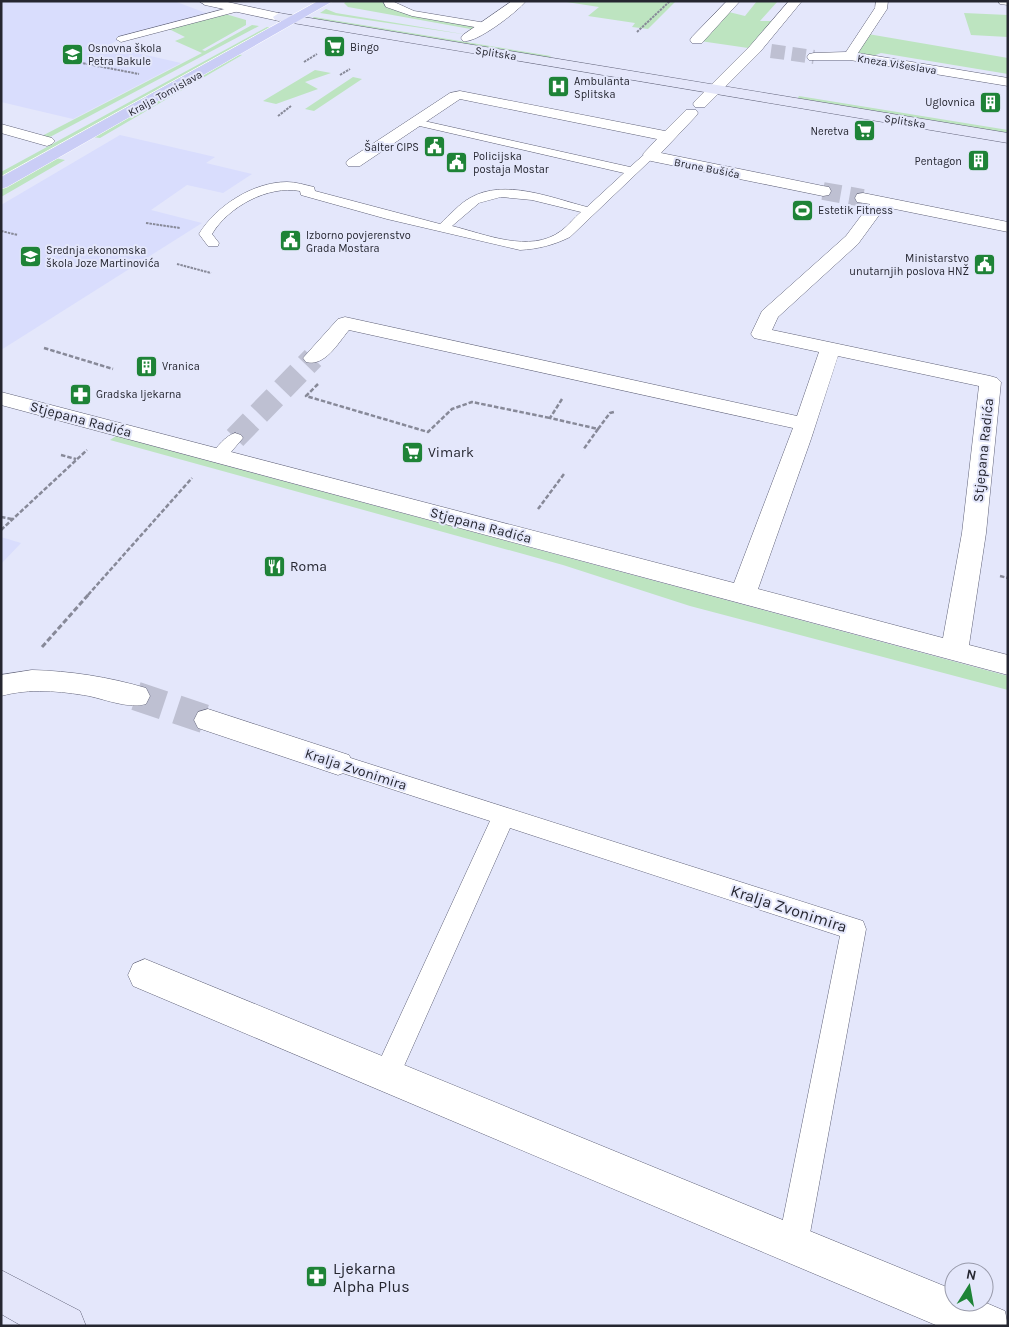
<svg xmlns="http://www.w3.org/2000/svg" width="1009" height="1327" font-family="Karla,sans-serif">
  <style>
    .built { fill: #d9ddfd }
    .green { fill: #bde4c0 }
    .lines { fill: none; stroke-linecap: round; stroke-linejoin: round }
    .minor-tunnel-far3 { stroke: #bec0d2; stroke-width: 14; stroke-dasharray: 14 7; stroke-linecap: butt }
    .minor-tunnel-far2 { stroke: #bec0d2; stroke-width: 18; stroke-dasharray: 18 9; stroke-linecap: butt }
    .minor-tunnel-far1 { stroke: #bec0d2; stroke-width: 23; stroke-dasharray: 23 11; stroke-linecap: butt }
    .minor-tunnel { stroke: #bec0d2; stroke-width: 29; stroke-dasharray: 29 14; stroke-linecap: butt }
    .service-casing { stroke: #606278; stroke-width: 1 }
    .minor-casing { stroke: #606278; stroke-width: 1 }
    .tertiary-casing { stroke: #606278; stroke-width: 1 }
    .secondary-casing { stroke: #606278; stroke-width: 1 }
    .primary-casing { stroke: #fff; stroke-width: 1 }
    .path-far2 { stroke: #878998; stroke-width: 2; stroke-dasharray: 2.5 1; stroke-linecap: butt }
    .path-far1 { stroke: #878998; stroke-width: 2.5; stroke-dasharray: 4.5 2; stroke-linecap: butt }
    .path { stroke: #878998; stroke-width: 3; stroke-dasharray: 5.5 2.5; stroke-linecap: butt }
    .service { fill: #fff; fill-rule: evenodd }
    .minor { fill: #fff; fill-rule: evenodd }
    .tertiary { fill: #fff; fill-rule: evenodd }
    .secondary { fill: #e4e6fa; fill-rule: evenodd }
    .primary { fill: #cacdf6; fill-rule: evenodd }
    .labels { text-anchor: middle; stroke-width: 4; stroke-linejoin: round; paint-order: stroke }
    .far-poi-label { font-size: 11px; fill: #252630; stroke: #e4e7fb; text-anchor: start }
    .far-street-label { font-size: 11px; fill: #252630; stroke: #e4e7fb }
    .street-label { font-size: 14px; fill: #252630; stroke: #e4e7fb }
    .poi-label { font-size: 14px; fill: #252630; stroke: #e4e7fb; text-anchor: start }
    .near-street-label { font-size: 16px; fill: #252630; stroke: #e4e7fb }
    .near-poi-label { font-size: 16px; fill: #252630; stroke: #e4e7fb; text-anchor: start }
  </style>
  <rect width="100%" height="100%" fill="#e4e7fb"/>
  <path class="built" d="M1,1H174L214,16L121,39L106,46L181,63L73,119L1,102Z
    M120,135L215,157L206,163L252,174L223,193L187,185L151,210L202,223L1,350V205Z
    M1,537L21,543L1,564Z"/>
  <path class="green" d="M347,1H384L386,5L482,26L476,30L348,7L344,3Z
    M560,1H676L648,29L632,27L635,23L588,16L599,7Z
    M757,1H778L760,21H776L755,49L700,41L729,12L745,16Z
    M326,9L336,13L469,35L320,13Z
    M222,13L246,20V25L202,50L205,51L252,25L259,26L50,137H40L202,53L175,41L185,37L165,27Z
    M964,13L1008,15V37L971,35Z
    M314,17L551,56L548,59L311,19Z
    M267,27L272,28L1,177V172Z
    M868,34L1008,58V74L881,53L867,58L856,55Z
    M236,54L242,55L100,138L93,137Z
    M315,70L331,73L305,82L318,89L276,104L263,101Z
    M353,77L362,79L314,111L305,109Z
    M799,96L1008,130V134L797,99Z
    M55,158L65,160L1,197V187Z
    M116,436L1008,676V690L690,606L563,565L110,440Z"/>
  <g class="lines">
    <path class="minor-tunnel-far3" d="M771,51L814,57"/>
    <path class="minor-tunnel-far2" d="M823,191L863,198"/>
    <path class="minor-tunnel-far1" d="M235,438L313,358"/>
    <path class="minor-tunnel" d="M136,696L208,720"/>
    <defs>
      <path id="service" d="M383,1H392L414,11L486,23L491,26L486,29L412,16L386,7Z
        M236,6L239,7V11L121,42L116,39L118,37Z
        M415,119L630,167L647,152H655L657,154L570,237C554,245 538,249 520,250L387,219L301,195L300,191C268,185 228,207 212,234L219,243L218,246H208L199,234C216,206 253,182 287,182C296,182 305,185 314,187L315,191L440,224C450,215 459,204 470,198C504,178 552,198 587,207L624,173L411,124L410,122L411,120ZM501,197L532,200L581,212C574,218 568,226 561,231C530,254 485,234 452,226L479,203Z
        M235,433L241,435L243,438L225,459H213L211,455C217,447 225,436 235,433Z
        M338,754L863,921L866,929L808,1244L804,1255L793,1259L782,1255L778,1244L840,936L510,828L396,1084L386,1088L376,1084L373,1075L490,821L330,769L327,763L330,757Z"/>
      <path id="minor" d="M512,1H526C517,12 476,44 463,41L461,38L463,35Z
        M727,1H740L702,43H692L690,40L692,37Z
        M789,1H802L760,52L705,107H695L693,104L695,101L750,46Z
        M876,1H888L887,9L858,53L1008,78V86L850,60H809L807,57L809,54L814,53L846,52L875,8Z
        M998,1H1008V5L1000,4Z
        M460,91L665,131L686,110H696L698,113L696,116L661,153L823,186L829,187L831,191L829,195L823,196L651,161L645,159L643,154L657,139L460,99L360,166H348L346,163L348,160L450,93Z
        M1,124L52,138L55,141L52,144L47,146L1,133Z
        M863,193L1008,222V232L885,207L858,244L778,317L772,330L990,376L997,378L1001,382L986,533L969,645L1008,655V675L1,405V392L734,583L793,428L349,330C338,343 325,367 306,362L303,358L338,319L345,317L797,416L819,352L754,338L751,334L762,311L846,236L870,204L857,202L855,198L857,194ZM838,356L979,386L962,533L943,638L758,589L811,439Z
        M32,670C70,671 109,677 146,688L150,696L146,704C129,709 107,700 89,696C60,691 30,688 1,696V675Z
        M208,709L349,755L353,763L349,771L338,775L198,728L194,720L198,712Z
        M145,959L954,1290V1302H984L1005,1311L1008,1326H938L133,986L128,975L133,964Z"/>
      <path id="tertiary" d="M199,1H223L283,14L285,17L279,21L205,5Z"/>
      <path id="secondary" d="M279,13L1008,133V143L275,20L273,17Z
        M1,1270L80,1311L86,1326H22L1,1314Z"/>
      <path id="primary" d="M318,1H333L7,187L1,189V177Z"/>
    </defs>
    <use href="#service" class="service-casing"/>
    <use href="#minor" class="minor-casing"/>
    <use href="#tertiary" class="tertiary-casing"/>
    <use href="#secondary" class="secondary-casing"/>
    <use href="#primary" class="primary-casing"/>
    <path class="path-far2" d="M637,32L670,1
      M66,60L139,74
      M304,62L317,54
      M340,75L350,69
      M278,116L291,106
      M146,223L180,228
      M1,231L18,235
      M177,264L211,273"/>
    <path class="path-far1" d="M44,348L113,369
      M318,384L306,396L428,432L452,409L472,402L550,418
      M562,399L550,418L598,429L583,450
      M598,429L610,413L614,412
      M61,455L76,459
      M538,509L564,474
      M1,517L12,519
      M1,530L87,450
      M1000,576L1008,578
      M88,595L192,478"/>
    <path class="path" d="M42,647L89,594"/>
    <use href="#service" class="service"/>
    <use href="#minor" class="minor"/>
    <use href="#tertiary" class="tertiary"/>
    <use href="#secondary" class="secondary"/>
    <use href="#primary" class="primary"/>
  </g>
  <defs>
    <symbol id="supermarket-square" viewBox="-11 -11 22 22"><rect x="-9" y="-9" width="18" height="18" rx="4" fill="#1e8337" stroke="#e4e7fb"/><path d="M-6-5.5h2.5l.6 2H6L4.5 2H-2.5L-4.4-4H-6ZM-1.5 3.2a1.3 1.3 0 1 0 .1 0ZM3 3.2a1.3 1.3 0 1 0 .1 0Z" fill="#fff"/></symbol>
    <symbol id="school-square" viewBox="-11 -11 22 22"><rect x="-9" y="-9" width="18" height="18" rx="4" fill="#1e8337" stroke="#e4e7fb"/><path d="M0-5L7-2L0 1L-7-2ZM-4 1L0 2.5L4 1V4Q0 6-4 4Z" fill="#fff"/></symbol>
    <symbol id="hospital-square" viewBox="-11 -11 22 22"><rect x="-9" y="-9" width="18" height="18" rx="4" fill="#1e8337" stroke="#e4e7fb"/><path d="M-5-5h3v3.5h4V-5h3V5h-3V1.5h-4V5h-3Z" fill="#fff"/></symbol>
    <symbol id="building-square" viewBox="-11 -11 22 22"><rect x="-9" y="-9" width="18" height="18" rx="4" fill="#1e8337" stroke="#e4e7fb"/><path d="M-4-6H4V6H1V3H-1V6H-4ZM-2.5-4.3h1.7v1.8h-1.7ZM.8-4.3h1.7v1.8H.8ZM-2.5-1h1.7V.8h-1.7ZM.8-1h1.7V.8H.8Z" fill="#fff"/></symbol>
    <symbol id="civic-square" viewBox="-11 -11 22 22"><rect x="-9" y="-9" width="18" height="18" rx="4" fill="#1e8337" stroke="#e4e7fb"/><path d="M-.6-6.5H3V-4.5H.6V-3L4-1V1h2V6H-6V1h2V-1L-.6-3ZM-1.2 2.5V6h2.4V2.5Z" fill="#fff"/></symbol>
    <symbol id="stadium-square" viewBox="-11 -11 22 22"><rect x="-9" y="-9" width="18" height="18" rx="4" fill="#1e8337" stroke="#e4e7fb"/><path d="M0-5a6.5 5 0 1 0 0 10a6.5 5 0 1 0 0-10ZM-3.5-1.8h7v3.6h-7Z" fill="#fff"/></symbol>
    <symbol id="pharmacy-square" viewBox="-11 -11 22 22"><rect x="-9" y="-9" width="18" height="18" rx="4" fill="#1e8337" stroke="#e4e7fb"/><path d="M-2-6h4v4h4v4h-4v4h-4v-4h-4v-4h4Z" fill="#fff"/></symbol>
    <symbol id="restaurant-square" viewBox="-11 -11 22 22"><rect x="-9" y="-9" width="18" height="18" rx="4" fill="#1e8337" stroke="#e4e7fb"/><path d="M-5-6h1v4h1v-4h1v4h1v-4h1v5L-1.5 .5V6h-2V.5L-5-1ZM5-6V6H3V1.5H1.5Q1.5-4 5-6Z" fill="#fff"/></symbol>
  </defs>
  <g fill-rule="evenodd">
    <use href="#supermarket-square" x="322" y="34" width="25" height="25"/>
    <use href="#school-square" x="60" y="42" width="25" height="25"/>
    <use href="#hospital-square" x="546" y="74" width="25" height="25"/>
    <use href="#building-square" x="978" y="90" width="25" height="25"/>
    <use href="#supermarket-square" x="852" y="118" width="25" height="25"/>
    <use href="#civic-square" x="422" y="134" width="25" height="25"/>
    <use href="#building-square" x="966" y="148" width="25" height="25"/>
    <use href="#civic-square" x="444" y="150" width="25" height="25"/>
    <use href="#stadium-square" x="790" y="198" width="25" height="25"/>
    <use href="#civic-square" x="278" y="228" width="25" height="25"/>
    <use href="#school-square" x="18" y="244" width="25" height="25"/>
    <use href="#civic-square" x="972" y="252" width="25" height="25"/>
    <use href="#building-square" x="134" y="354" width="25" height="25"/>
    <use href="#pharmacy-square" x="68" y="382" width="25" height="25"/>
    <use href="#supermarket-square" x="400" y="440" width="25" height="25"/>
    <use href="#restaurant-square" x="262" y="554" width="25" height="25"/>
    <use href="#pharmacy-square" x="304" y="1264" width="25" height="25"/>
  </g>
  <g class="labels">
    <g class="far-poi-label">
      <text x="350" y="51">Bingo</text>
      <text x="88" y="52">Osnovna škola<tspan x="88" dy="13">Petra Bakule</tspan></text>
      <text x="574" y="85">Ambulanta<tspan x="574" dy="13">Splitska</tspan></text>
      <text x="975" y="106" text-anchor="end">Uglovnica</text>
      <text x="849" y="135" text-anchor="end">Neretva</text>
      <text x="419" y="151" text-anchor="end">Šalter CIPS</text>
      <text x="473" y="160">Policijska<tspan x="473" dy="13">postaja Mostar</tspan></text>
      <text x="962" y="165" text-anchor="end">Pentagon</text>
      <text x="818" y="214">Estetik Fitness</text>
      <text x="306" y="239">Izborno povjerenstvo<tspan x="306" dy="13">Grada Mostara</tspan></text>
      <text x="46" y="254">Srednja ekonomska<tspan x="46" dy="13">škola Joze Martinovića</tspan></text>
      <text x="969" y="262" text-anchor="end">Ministarstvo<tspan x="969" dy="13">unutarnjih poslova HNŽ</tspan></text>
      <text x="162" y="370">Vranica</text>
      <text x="96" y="398">Gradska ljekarna</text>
    </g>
    <g class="far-street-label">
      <text transform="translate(496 53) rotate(9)" y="4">Splitska</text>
      <text transform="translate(897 64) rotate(9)" y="4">Kneza Višeslava</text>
      <text transform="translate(165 93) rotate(-29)" y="4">Kralja Tomislava</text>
      <text transform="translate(905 121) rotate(9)" y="4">Splitska</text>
      <text transform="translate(707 168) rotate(11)" y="4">Brune Bušića</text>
    </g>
    <g class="street-label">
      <text transform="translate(81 419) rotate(15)" y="5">Stjepana Radića</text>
      <text transform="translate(983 450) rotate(-84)" y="5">Stjepana Radića</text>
      <text transform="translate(481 525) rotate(15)" y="5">Stjepana Radića</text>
      <text transform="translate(356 769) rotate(18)" y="5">Kralja Zvonimira</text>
    </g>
    <g class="poi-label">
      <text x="428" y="457">Vimark</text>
      <text x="290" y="571">Roma</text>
    </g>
    <g class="near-street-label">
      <text transform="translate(789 908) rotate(18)" y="6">Kralja Zvonimira</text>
    </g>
    <g class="near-poi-label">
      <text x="333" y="1274">Ljekarna<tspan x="333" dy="18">Alpha Plus</tspan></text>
    </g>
  </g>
  <rect width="1009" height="1327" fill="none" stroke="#252630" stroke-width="5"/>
  <g transform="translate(969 1287) rotate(11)"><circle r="24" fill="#e4e7fb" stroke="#989aaa"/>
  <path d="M0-4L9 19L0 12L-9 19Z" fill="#1e8337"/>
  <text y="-8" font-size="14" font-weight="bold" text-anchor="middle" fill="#252630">N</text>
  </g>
</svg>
